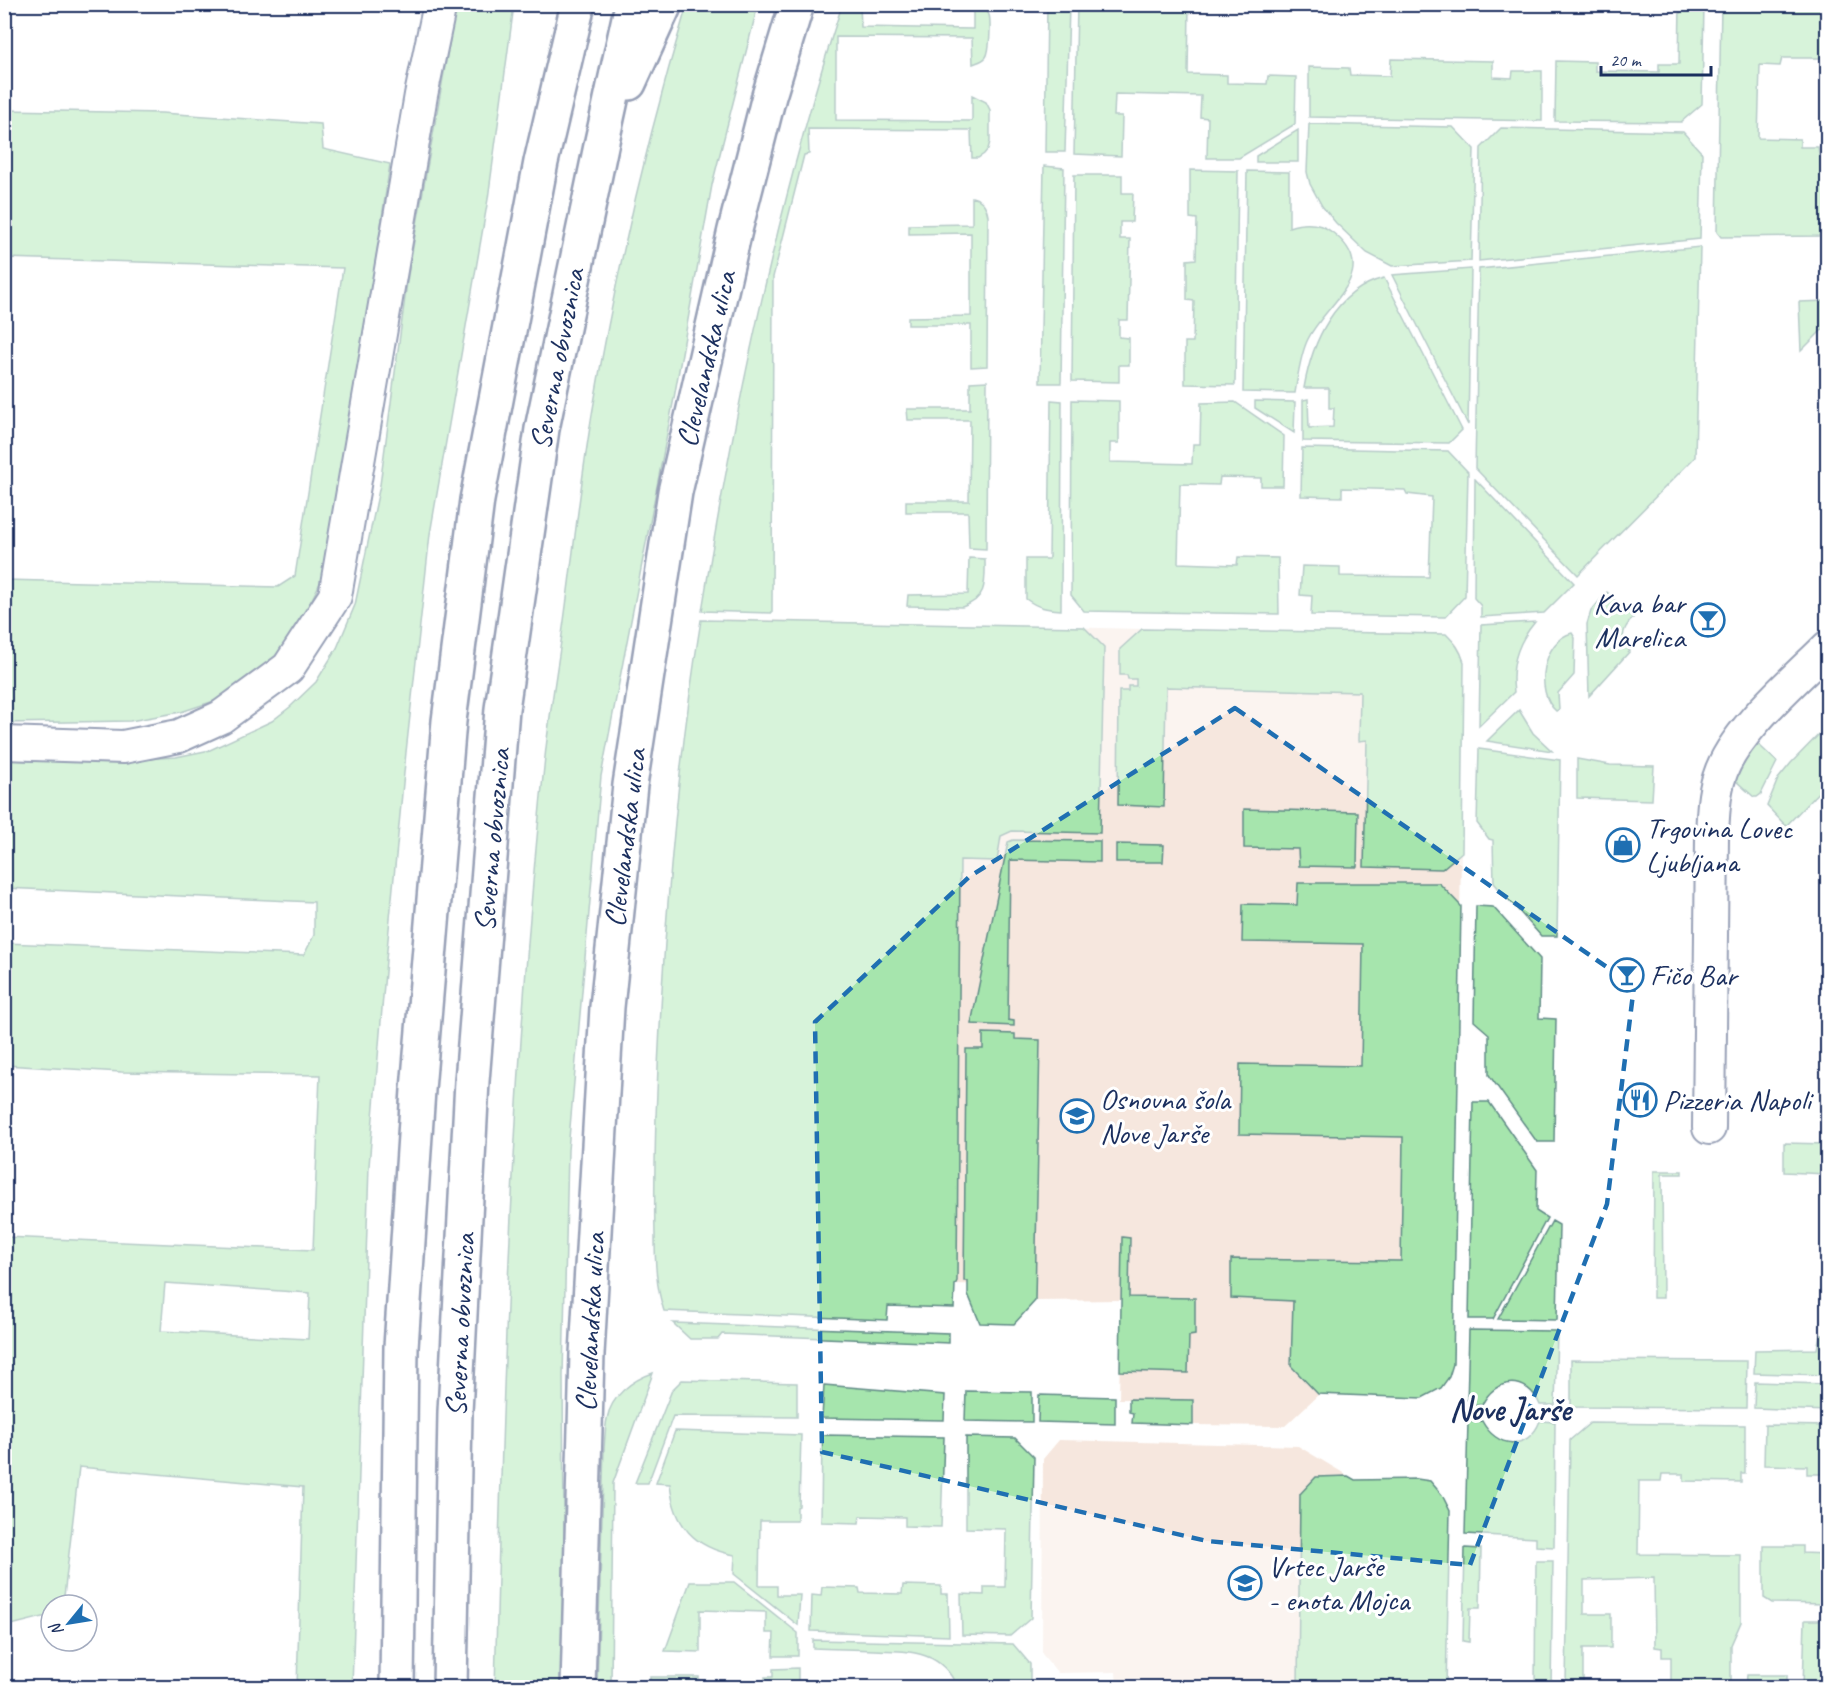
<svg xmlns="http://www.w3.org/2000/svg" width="1832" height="1692" font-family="Caveat,sans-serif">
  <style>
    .built { fill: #f6e7de }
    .green { fill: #a6e5ad; stroke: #608a86; stroke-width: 1.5; fill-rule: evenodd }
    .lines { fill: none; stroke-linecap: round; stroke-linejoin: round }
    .minor-casing { stroke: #1b2f5e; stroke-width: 36 }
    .tertiary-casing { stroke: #1b2f5e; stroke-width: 38 }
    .trunk-casing { stroke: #1b2f5e; stroke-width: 38 }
    .minor { stroke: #fff; stroke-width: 32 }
    .tertiary { stroke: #fff; stroke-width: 33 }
    .trunk { stroke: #fff; stroke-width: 33 }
    .marked { fill: none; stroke: #1f6fb2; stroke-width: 4.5; stroke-dasharray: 12 8; stroke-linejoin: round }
    .labels { text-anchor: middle; stroke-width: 6; stroke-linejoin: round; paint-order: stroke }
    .street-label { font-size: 30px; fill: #1b2f5e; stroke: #fff }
    .poi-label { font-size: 30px; fill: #1b2f5e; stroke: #fff; text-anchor: start }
    .quarter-label { font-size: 33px; font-weight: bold; fill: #1b2f5e; stroke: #fff }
  </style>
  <rect width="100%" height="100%" fill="#fff"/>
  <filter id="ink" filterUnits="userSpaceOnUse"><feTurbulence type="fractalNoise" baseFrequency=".0167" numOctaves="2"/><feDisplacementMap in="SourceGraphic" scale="12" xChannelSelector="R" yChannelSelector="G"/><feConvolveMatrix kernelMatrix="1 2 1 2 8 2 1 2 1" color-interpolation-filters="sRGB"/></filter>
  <g filter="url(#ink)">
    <path class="built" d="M725,619L1142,629L1432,633L1446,634L1456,643L1461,651L1464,662L1453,1364L1449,1377L1441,1388L1422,1398L1319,1394L1285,1426L1193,1425L1194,1400L1119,1399L1121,1300L1035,1301L1022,1285L792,1282Z
      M1059,1440L1298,1446L1355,1480L1417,1479L1430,1481L1442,1495L1450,1511L1446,1687H1117L1116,1672L1058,1673L1042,1654L1043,1459Z"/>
    <path class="green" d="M456,5H514L488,199L430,534L406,752L386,960L369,1166L352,1687H297L303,1487L79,1467L63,1605H51V1615L11,1625L5,1687V1237L313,1250L320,1075L121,1072L5,1065V943L304,955L314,935V902L5,888V760L89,762L176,757L210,750L272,721L290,707L316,682L337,648L355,605L380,485L408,275ZM165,1283L310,1293L308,1339L161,1331Z
      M687,5H758L712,185L674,398L601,776L568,1150L563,1376L565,1687L495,1688C503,1380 512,1073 544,767C549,713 559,660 566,606C575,539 582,470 594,403C617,269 648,135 687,5Z
      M842,5H860L861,27L973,29V5C979,5 986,8 989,15C991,21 990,52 986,57C983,61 978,62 973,64L972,38L836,37V120L972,121V95L986,102L990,110V142L988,149L984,154L978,158H972L971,130L808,129L809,154L804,155L773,277L772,613L702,611C735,406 778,202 842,5Z
      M1047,5H1069L1065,152H1045Z
      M1077,5H1189L1188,74L1227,75V83L1267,84L1268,76L1296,77L1295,124L1239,158H1207L1208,118L1200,117L1201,96L1115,94L1114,116H1122L1121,156L1074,154Z
      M1680,5H1704L1702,104L1681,122L1555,121L1556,61L1595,62V71L1659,72V64H1679Z
      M1721,5H1827V58H1782L1780,66L1760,65L1758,138L1800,139V147H1818L1819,155L1827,156V229L1823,236L1721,237L1717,232Z
      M1391,59L1493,61V77L1512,78L1513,71H1542V121L1309,117V67L1349,68L1350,75L1390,76Z
      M5,110L162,113L321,124L323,149L390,164L339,505L323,577L302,619L279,654L255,676L226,697L181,712L130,721L5,723V580L278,587L295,576L343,268L5,258Z
      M1309,124L1453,127L1474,149L1471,261L1392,266L1367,253L1336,223L1322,206L1310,184L1307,172Z
      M1501,128L1683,132L1702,153L1700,239L1479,261L1481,148Z
      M1298,130V162H1256V156Z
      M1044,166L1064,168L1061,383H1040Z
      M1190,170L1238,171L1235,385L1185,384V342H1193L1194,301L1187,300V260L1196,259L1197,219L1190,218Z
      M1247,171L1289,172V227C1304,222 1319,222 1332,232C1384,272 1326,302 1308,339C1300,355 1298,376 1295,393L1243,392Z
      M1074,175H1122V193H1133L1132,222H1120V239H1130L1128,320H1119V337L1129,338V365H1119V382L1072,381Z
      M972,197C983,200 986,205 988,216L987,366L971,367V325H908V317L971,316V233L909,234V225L972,224Z
      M1700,247L1695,457L1578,575L1475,468L1479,269Z
      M1471,269L1468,425L1392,275Z
      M1384,278L1462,430L1449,443L1303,441V400L1308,399L1309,428L1333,427L1334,408H1329V388H1304C1312,342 1335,290 1384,278Z
      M1827,301V325L1801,351L1799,302Z
      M987,381L986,549L969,548L968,512H906V501H969L970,420H908L907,409H970V382Z
      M1051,400L1062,401L1061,610C1047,609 1038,608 1026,599V559H1049Z
      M1072,400L1119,401V443H1110V462L1192,464L1193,444H1200L1201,403L1235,402L1284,436L1283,486H1261V478L1220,477L1219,485L1180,484L1178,563L1237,565L1238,557L1278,558L1279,614L1084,611L1071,595Z
      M1255,401L1295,402L1294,433L1255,408Z
      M1302,448L1448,451L1468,472L1465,596L1445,617L1311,615L1312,596L1300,595L1302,566L1340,567V576L1429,577L1432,497L1407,494L1405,490L1342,488V497L1301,496Z
      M1475,479L1574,583L1544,613L1481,617V606L1474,598Z
      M969,558L985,559C985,581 988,599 962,607L907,606L908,595L968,594Z
      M1607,592L1633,618C1623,628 1619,640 1630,651L1589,696L1587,624L1591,611Z
      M701,620L1084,627L1104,647L1100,833L1012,831L1001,836L997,861L960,860L957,1281L955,1285L954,1308L888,1306L887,1320L664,1311C656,1287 655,1261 655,1235C654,1196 655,1156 656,1117C662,950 674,785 701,620Z
      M1535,622C1518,642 1510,665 1514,692L1479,726L1481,625Z
      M1142,629L1446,634C1455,643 1460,649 1464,662L1462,852L1442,869L1364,867L1367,740L1359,741L1360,692L1166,687L1164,807L1118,805L1119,691H1128V686H1136V679H1128L1127,675H1120V649Z
      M1572,633L1575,638L1574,675L1558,693L1559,709L1556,711C1534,692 1543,640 1572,633Z
      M1519,710L1533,733L1552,751L1487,741Z
      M1827,726V783L1786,826L1767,806L1778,779L1791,763Z
      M1759,745L1777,762L1761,794L1757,797H1754L1736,781C1740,769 1747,751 1759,745Z
      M1479,749L1560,760L1557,936H1541L1494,883L1493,840L1489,839L1477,823Z
      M1577,759L1610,765L1654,766L1652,800L1577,798Z
      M1244,809L1358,812L1357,867L1299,866L1298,849L1244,848Z
      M1013,840L1100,841V862L1010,860L1008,1020L1014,1021V1026L971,1024L1008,842Z
      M1116,844L1164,845L1163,862H1116Z
      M1298,883H1439L1461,906L1453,1364L1449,1377L1441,1388L1422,1398L1318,1394L1291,1366L1293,1301L1231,1298V1259L1401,1261L1403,1137L1239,1134L1240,1064L1361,1066L1363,944L1242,942L1243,904L1297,905Z
      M1476,906L1493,907L1540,959L1539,1018L1556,1019L1554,1142H1537L1489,1075V1034L1474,1021Z
      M983,1033L1015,1034V1039L1040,1040L1035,1301L1014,1324L980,1323L968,1294V1281H964L966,1049H983Z
      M1473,1102H1489L1537,1170L1536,1211L1547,1218L1493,1319H1469Z
      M1784,1143L1827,1144V1174L1784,1172Z
      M1654,1171H1682V1174H1662L1663,1298H1653Z
      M1552,1221L1559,1225L1557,1320L1498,1319Z
      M1122,1237L1130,1238L1129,1297L1195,1298V1335L1189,1336L1188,1373L1120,1371Z
      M673,1323L949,1333V1343L722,1334L718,1339H690Z
      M1469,1330L1557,1331L1555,1405H1540C1528,1375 1495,1377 1482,1405H1467Z
      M1820,1335H1827V1375L1754,1373L1755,1350L1817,1349Z
      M1571,1360L1747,1361L1746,1408L1571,1407Z
      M653,1373L613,1483L611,1687H597L604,1448C605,1438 605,1428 607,1419C611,1396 632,1380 653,1373Z
      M682,1380L797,1383V1417L673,1416L648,1483H635L672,1390Z
      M1755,1382L1827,1384V1411L1754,1408Z
      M824,1385L945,1395L944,1420L822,1418Z
      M966,1391L1032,1392V1422L965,1421Z
      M1039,1395L1115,1397V1424L1038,1422Z
      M1129,1399L1193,1400V1425L1132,1423L1133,1413L1129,1412Z
      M1482,1421C1496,1448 1528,1452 1540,1421L1555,1422L1554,1547L1536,1546V1538L1465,1534L1468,1422Z
      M1590,1423L1745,1425V1473H1741V1482L1684,1481V1474H1662L1661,1481H1639L1638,1554L1741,1555V1622L1731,1645V1687H1678L1671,1680V1657H1662V1648L1655,1647L1654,1578L1584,1580V1614H1611V1648H1583V1686L1566,1685L1570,1440Z
      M1765,1425L1827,1426V1474H1807V1466L1764,1465Z
      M675,1431L801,1435L799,1506L797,1507V1521H760L759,1586H777V1595H800L798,1625L734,1574L735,1555C694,1548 674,1525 670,1484L656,1483Z
      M822,1435L944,1437L941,1527L905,1526V1517L860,1516L859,1523L821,1522Z
      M966,1437L1015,1438L1034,1457L1031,1618L1010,1636L962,1635L961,1594L984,1595V1587H1005L1006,1529L966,1528Z
      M1348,1476L1355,1480L1417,1479L1430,1481L1442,1495L1450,1511L1446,1687H1298L1300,1494L1316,1477Z
      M1764,1546H1803V1553L1827,1554V1604L1772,1603L1764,1598Z
      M1465,1548L1481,1549L1480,1608H1470L1469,1642L1463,1641Z
      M1536,1561H1553L1551,1687H1535Z
      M690,1582H734L798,1633V1656H773L774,1633H766V1612L700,1610V1652L665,1651Z
      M903,1585L941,1586V1594H948L949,1636L811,1631L812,1595L821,1596L822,1587L859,1588L860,1593L902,1594Z
      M1805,1620H1827V1687H1803Z
      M813,1640L1013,1644L1030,1664V1687H957C942,1650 909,1651 874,1650C854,1649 834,1649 813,1648Z
      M798,1668V1687H765V1677H773V1669Z
      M1747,1675H1787V1687H1746Z
      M650,1677H699V1687H650Z"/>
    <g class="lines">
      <defs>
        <path id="minor" d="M4,743L123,747L179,736L221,717L288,668L335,596L421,95L440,4
          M1709,1128L1712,837C1713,817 1713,797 1719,778C1732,733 1795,680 1828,647"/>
        <path id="tertiary" d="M578,1688L587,1354L607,1007L630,785L675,492L735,230L769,96L797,4"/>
        <path id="trunk" d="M629,83L665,4
          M397,1688L401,1347L418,1090L449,721L477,500L541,162L578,4
          M450,1688L455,1412L472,1081L502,709L542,429L602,141L632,4"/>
      </defs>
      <use href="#minor" class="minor-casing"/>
      <use href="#tertiary" class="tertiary-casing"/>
      <use href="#trunk" class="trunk-casing"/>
      <use href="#minor" class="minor"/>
      <use href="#tertiary" class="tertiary"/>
      <use href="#trunk" class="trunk"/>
    </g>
  </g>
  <path d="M0 0H1832V1692H0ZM1235,708L1634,986L1607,1204L1470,1565L1207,1541L822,1452L815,1022L969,877Z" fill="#fff" fill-opacity=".55" fill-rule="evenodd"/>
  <path class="marked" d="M1235,708L1634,986L1607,1204L1470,1565L1207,1541L822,1452L815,1022L969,877Z"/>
  <defs>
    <symbol id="bar-ring" viewBox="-11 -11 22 22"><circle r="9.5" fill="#fff" stroke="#1f6fb2" stroke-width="1.5"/><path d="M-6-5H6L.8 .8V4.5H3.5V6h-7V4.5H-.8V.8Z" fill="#1f6fb2"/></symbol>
    <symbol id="shop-ring" viewBox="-11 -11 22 22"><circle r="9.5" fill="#fff" stroke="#1f6fb2" stroke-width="1.5"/><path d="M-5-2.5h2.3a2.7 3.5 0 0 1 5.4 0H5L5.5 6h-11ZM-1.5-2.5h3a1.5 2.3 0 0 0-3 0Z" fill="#1f6fb2"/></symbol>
    <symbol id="restaurant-ring" viewBox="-11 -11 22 22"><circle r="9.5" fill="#fff" stroke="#1f6fb2" stroke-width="1.5"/><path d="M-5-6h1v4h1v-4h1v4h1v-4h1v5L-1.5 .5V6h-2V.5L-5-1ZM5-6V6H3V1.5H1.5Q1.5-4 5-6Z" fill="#1f6fb2"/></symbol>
    <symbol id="school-ring" viewBox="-11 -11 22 22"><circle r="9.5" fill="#fff" stroke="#1f6fb2" stroke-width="1.5"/><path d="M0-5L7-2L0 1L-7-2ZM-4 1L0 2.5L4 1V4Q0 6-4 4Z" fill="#1f6fb2"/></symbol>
  </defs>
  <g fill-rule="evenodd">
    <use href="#bar-ring" x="1689" y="601" width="38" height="38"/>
    <use href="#shop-ring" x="1604" y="826" width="38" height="38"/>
    <use href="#bar-ring" x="1608" y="956" width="38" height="38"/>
    <use href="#restaurant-ring" x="1621" y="1081" width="38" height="38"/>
    <use href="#school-ring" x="1058" y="1097" width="38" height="38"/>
    <use href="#school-ring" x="1226" y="1564" width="38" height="38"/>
  </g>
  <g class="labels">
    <g class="street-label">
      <text transform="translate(557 359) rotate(-79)" y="10">Severna obvoznica</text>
      <text transform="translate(706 359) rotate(-77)" y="10">Clevelandska ulica</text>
      <text transform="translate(625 838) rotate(-83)" y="10">Clevelandska ulica</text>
      <text transform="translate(492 840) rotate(-85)" y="10">Severna obvoznica</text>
      <text transform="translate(590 1322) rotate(-87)" y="10">Clevelandska ulica</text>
      <text transform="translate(460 1325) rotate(-87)" y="10">Severna obvoznica</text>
    </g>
    <g class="poi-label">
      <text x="1685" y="613" text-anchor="end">Kava bar<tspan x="1685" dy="34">Marelica</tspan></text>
      <text x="1646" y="838">Trgovina Lovec<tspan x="1646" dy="34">Ljubljana</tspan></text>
      <text x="1650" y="985">Fičo Bar</text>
      <text x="1100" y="1109">Osnovna šola<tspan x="1100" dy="34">Nove Jarše</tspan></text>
      <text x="1663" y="1110">Pizzeria Napoli</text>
      <text x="1268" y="1576">Vrtec Jarše<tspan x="1268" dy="34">- enota Mojca</tspan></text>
    </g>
    <g class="quarter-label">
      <text x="1510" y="1420">Nove Jarše</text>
    </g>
  </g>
  <rect width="1832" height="1692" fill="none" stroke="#fff" stroke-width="24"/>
  <rect x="12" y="12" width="1808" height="1668" fill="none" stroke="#1b2f5e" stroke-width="2" filter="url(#ink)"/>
  <g transform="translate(69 1623) rotate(240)"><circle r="28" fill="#ffffff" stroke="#a4acbf" stroke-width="1.5"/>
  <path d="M0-4.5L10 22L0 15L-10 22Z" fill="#1f6fb2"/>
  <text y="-9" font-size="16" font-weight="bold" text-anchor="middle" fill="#1b2f5e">N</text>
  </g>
  <path d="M1601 66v9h110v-9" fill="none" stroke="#1b2f5e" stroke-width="3"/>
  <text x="1610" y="66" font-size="18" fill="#1b2f5e" stroke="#ffffff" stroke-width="4.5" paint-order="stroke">20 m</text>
</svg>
